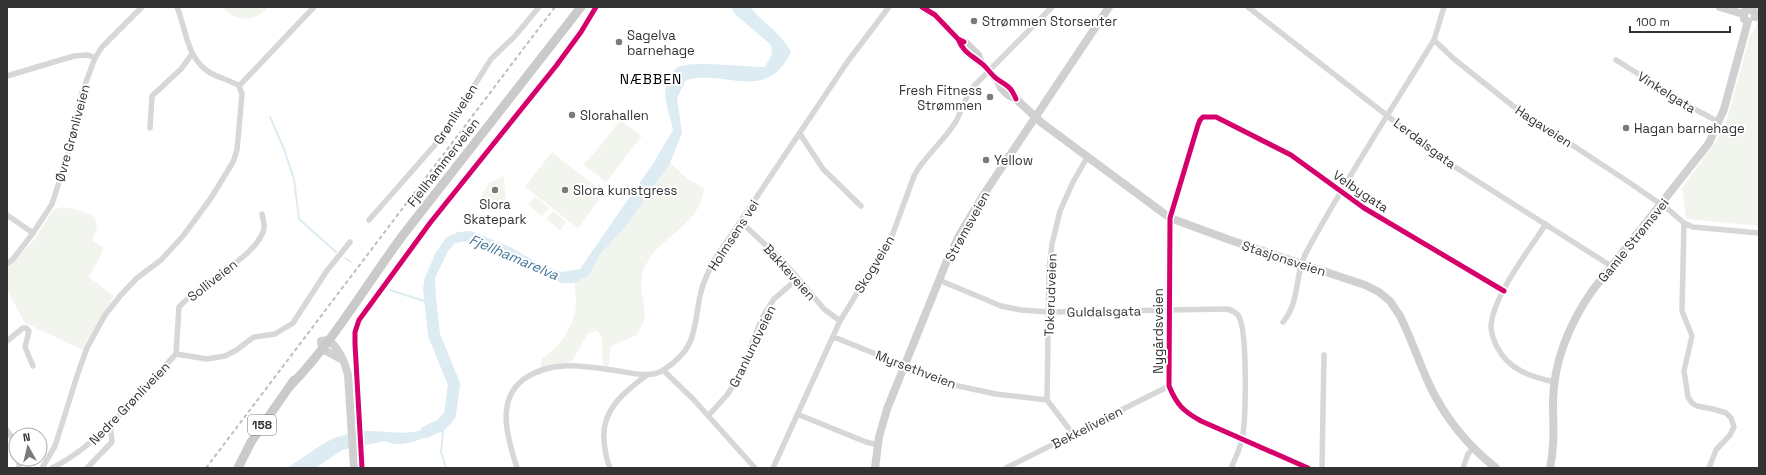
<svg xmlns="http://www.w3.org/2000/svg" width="1766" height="475" font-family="'Space Grotesk',sans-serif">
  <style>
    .green { fill: #f1f5ed }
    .water { fill: #ddebf3 }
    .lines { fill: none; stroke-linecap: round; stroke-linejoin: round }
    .stream { stroke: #ddebf3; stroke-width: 2 }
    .river { stroke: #ddebf3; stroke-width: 12 }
    .street { stroke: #d7d7d7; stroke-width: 5.5 }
    .secondary { stroke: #d0d0d0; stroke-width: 8 }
    .primary { stroke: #cacaca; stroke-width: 9 }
    .rail { stroke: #bebebe; stroke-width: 2; stroke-dasharray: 4 3; stroke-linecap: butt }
    .cycleway-casing { stroke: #fff; stroke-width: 8 }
    .cycleway { stroke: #d6006c; stroke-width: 5 }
    .poi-dot { fill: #7a7a7a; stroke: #fff; stroke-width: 1.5 }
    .labels { text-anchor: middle; stroke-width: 4; stroke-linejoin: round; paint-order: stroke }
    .shield { fill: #fff; stroke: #707070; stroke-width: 1 }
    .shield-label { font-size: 12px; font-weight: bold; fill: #333 }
    .poi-label { font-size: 13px; fill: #333; stroke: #fff; text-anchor: start }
    .street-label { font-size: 13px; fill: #333; stroke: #fff }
    .neighbourhood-label { font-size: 14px; letter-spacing: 1px; fill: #000; stroke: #fff }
    .water-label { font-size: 14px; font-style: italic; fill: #3f7597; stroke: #fff }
  </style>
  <rect width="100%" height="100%" fill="#fff"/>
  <path class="green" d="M223,7H268C256,22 235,23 223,7Z
    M1756,7H1759V226L1686,219L1682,188L1716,141L1726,123L1750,35L1756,28Z
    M620,120L642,136L606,182L583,165L598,149Z
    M552,152L604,193L578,228L525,187Z
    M670,163L688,179L704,188C700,225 664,234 648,261C635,282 644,294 645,315C645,321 640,329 637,335L611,346L608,368L603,364L602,337L597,331L588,333L572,361L539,375L542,359C558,348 571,331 575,312C577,303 575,292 575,283L589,275L601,253L627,225Z
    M504,176L506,206L483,198L482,194L490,182Z
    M535,197L549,208L542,216L528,205Z
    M63,207L81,211L95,217L97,228L93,237V241L103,247L102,253L89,277L114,296L83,350L25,323L7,290V268L34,240L53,210Z
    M553,211L566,222L560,230L546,219Z"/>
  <path class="water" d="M731,7H750C763,23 782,34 791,52C766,104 727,69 686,80L677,98L682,133L670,163L627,225L601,253L589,275L575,283H562L539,274L498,254L469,241L455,243L448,251L435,278L436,298L430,303L424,293V280L436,252L447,237L458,232L471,231L510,247L541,265L562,272L580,269L654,162L673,130C670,115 663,99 666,84C667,80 674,69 678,67C693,60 745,67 765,67L772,54L771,45L735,14Z
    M439,420L442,430C426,437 402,450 385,441L342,450L316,468H287C299,461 326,440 337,437C346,435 356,431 365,431C390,430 418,440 439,420Z"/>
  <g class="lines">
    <path class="stream" d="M270,117L284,149L294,179L299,219L336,252
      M345,258L351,262
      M390,290L430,303
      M441,425L443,432L441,452L446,468"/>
    <path class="river" d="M426,432L441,425L450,415L454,384L434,335L429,288"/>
    <path class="street" d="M177,7C186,29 186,54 206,70C216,78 229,79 239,86
      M1248,7L1444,160L1611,266
      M1434,40L1454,59L1513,106L1630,183L1669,210L1684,223L1693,227L1759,233
      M1616,60L1698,111L1719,122
      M7,76L74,56L88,55L95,58
      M239,86L314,7
      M150,128L152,96L181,69L192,54
      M800,134L823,169L861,206
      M7,215L33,233
      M369,220L434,146L452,121L491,59L515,36L539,7
      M741,222L784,262L824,309L840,321
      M1684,223L1682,311L1692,336L1684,371L1688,397L1692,403L1697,406L1713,409L1726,413L1731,418L1734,427L1730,435L1716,450L1709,468
      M1546,224C1529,250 1493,296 1491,326C1491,333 1494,341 1497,347C1509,370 1531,377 1555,382
      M7,264L13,259L33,233L52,204L67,158L81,95L95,58L102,47L142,7
      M939,280L1001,306L1021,310L1049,312L1227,309C1231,310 1235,312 1238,315C1248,328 1246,421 1242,439C1240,449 1235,459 1231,468
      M1283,322C1301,301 1294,273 1307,251C1346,179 1391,110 1434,40L1444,7
      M834,337L949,384L996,394L1047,400
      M7,341L23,328H26L29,331L25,347L33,366
      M176,354L179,307C199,284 253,259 263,232C266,226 263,220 262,214
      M663,370L693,399L755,468
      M797,414L866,442L878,445
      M708,416L727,395L737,380L763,316L774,299L798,278
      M7,430L16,444
      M1073,434L1047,400L1049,269L1052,244L1060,211L1073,182L1088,156
      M19,468V459
      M42,468L55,446L78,373L87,348L105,315L120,296L137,278L161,260L183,236L211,198L233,162L237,150L242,94L239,86
      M52,468C98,446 141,391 176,354L207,359L225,356L235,351L254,337L275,334L293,323L326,272L350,242
      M87,468L112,442L110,423
      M517,468C508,440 495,400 524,379C552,359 587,366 618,371C633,373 651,379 665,369C697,347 693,331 700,296C702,284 708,273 713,262L848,61L889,7
      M610,468C606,459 605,451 604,441C601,410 624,392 647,375
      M773,468L840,321L892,236L914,176L918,169C929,153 944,140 955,123C962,111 964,98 973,87L1052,7
      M1006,468L1169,386
      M1308,468L1201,421C1183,411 1177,405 1169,386L1170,218L1198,125L1200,120L1203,117H1216L1291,155L1364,208L1504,291
      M1322,468L1324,355
      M1463,468L1468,454L1473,448"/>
    <path class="secondary" d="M922,7L935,15L958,39L966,43L978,55L981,63
      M1720,7L1743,14
      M1751,9L1754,11L1755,17
      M1744,19V12L1751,9
      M958,39C964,53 970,54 981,63C987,67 991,75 997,79C1008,87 1010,85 1016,99
      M997,79L1001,88L1008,95L1016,99L1042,123L1170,218L1230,240L1365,285L1379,292L1390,301L1400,316C1411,338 1419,362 1429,384C1444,416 1468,446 1496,468
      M341,359L322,349L321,341L329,340C339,349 345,362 348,375L354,468
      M875,468L879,437L887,409L946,263L960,234L984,194L1109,7
      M1550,468C1555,445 1553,423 1553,400C1554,361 1570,323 1592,291L1709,143L1724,109L1748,21"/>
    <path class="primary" d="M292,384C335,339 366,285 403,235L581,7
      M238,468L251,442L294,380"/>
    <path class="rail" d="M206,468L555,7"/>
    <defs>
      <path id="cycleway" d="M922,7L935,15L958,39L964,42
        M958,39C964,53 970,54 981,63C987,67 991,75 997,79C1008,87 1010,85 1016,99
        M362,468L355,344V332L359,320L430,223L556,66L581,32L596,7
        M1308,468L1201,421C1183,411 1177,405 1169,386L1170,218L1198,125L1200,120L1203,117H1216L1291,155L1364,208L1504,291"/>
    </defs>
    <use href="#cycleway" class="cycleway-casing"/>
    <use href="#cycleway" class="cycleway"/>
  </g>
  <g class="poi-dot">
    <circle cx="974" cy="21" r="4"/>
    <circle cx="619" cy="42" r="4"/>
    <circle cx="990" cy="97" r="4"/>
    <circle cx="572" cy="115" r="4"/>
    <circle cx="1626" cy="128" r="4"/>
    <circle cx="986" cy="160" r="4"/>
    <circle cx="495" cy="190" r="4"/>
    <circle cx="565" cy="190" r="4"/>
  </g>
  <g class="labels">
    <rect class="shield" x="248" y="415" width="28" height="20" rx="3"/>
    <g class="shield-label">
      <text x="262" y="429">158</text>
    </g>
    <g class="poi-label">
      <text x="982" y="26">Strømmen Storsenter</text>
      <text x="627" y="40">Sagelva<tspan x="627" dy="15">barnehage</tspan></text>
      <text x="982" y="95" text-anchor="end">Fresh Fitness<tspan x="982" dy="15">Strømmen</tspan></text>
      <text x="580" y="120">Slorahallen</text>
      <text x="1634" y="133">Hagan barnehage</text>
      <text x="994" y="165">Yellow</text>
      <text x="573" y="195">Slora kunstgress</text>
      <text x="495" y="209" text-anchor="middle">Slora<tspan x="495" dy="15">Skatepark</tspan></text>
    </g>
    <g class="street-label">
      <text transform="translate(1667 92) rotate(32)" y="5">Vinkelgata</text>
      <text transform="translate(455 114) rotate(-57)" y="5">Grønliveien</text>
      <text transform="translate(1544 126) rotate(33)" y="5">Hagaveien</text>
      <text transform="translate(72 133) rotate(-75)" y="5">Øvre Grønliveien</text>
      <text transform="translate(1425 143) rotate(37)" y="5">Lerdalsgata</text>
      <text transform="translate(443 162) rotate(-52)" y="5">Fjellhammerveien</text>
      <text transform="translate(1361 191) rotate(34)" y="5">Velbygata</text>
      <text transform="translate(967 226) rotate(-61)" y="5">Strømsveien</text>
      <text transform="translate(733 235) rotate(-57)" y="5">Holmsens vei</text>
      <text transform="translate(1633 240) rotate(-51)" y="5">Gamle Strømsvei</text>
      <text transform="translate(1284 258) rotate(18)" y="5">Stasjonsveien</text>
      <text transform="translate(874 264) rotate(-59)" y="5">Skogveien</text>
      <text transform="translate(790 272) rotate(48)" y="5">Bakkeveien</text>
      <text transform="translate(212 280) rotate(-38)" y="5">Solliveien</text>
      <text transform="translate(1050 295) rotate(-88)" y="5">Tokerudveien</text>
      <text transform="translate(1104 311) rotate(-1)" y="5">Guldalsgata</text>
      <text transform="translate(1158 331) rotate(-90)" y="5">Nygårdsveien</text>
      <text transform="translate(752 346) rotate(-64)" y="5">Granlundveien</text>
      <text transform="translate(916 369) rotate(21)" y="5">Myrsethveien</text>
      <text transform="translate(129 403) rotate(-46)" y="5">Nedre Grønliveien</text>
      <text transform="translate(1087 427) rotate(-27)" y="5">Bekkeliveien</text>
    </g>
    <g class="neighbourhood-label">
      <text x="651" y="84">NÆBBEN</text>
    </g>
    <g class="water-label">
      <text transform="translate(514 257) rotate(23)" y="5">Fjellhamarelva</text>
    </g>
  </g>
  <rect width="1766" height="475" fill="none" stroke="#333333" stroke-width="16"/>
  <g transform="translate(28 447) rotate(352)"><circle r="19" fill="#ffffff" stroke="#adadad"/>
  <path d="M0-3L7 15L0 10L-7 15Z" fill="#7a7a7a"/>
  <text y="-6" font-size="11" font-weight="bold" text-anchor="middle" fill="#333333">N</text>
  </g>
  <path d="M1630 26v6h100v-6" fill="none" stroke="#333333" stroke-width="2"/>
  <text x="1636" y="26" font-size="12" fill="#333333" stroke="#ffffff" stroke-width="3" paint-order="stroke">100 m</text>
</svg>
